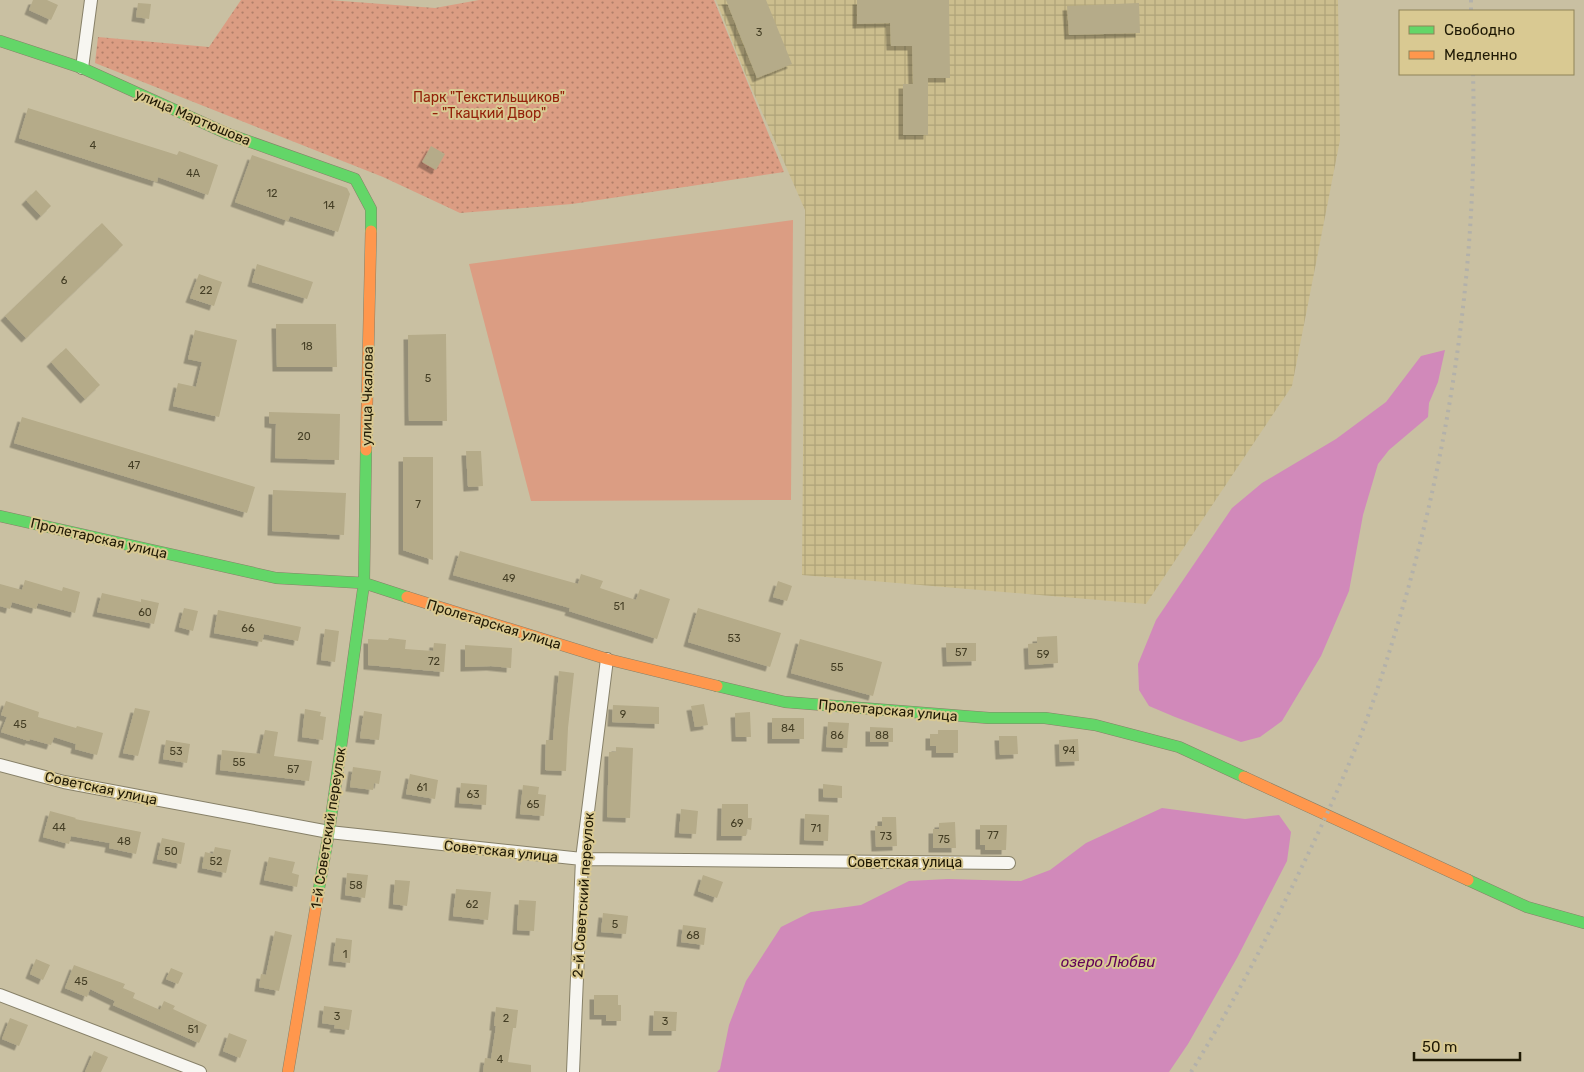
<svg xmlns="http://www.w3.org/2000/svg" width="1584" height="1072" font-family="Rubik,sans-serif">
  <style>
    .industrial { fill: url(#industrial-grid) }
    .green { fill: #db9d83 }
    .park { fill: url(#park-dots) }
    .water { fill: #d189ba }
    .building { fill: #b5ab89; filter: url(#shadow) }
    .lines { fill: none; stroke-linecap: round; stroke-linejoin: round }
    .street-casing { stroke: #878068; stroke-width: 14 }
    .fast-casing { stroke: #878068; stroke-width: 12 }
    .slow-casing { stroke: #878068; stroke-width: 12 }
    .street { stroke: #f7f6f1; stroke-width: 12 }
    .fast { stroke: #63d668; stroke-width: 11 }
    .slow { stroke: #ff974d; stroke-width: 11 }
    .rail { stroke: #b3b1aa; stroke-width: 4; stroke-dasharray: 2.5 5; stroke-linecap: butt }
    .labels { text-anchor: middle; stroke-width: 4; stroke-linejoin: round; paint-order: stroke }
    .number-label { font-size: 11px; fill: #443e25 }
    .park-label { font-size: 14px; fill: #93220a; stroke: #d9c992 }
    .street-label { font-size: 14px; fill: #1f1904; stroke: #d9c992 }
    .water-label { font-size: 15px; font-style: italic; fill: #610158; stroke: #d9c992 }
  </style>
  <defs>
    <pattern id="industrial-grid" width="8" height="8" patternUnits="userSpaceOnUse" patternTransform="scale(1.25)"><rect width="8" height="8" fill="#ccbe8e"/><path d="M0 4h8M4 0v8" fill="none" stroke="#afa379"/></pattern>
    <pattern id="park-dots" width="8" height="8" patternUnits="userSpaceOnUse" patternTransform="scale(1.25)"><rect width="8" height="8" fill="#db9d83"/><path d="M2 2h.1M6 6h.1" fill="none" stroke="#b17f69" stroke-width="1.8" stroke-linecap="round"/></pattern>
    <filter id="shadow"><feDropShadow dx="-4.5" dy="4.5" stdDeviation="0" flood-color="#0004"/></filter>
  </defs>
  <rect width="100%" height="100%" fill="#c9c0a2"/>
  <path class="industrial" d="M716,0H1338L1340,140L1292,386L1146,604L802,575L805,210L745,73Z"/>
  <path class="green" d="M793,220L791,500L531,501L469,264Z"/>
  <path class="park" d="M241,0H329L435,8L479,0H714L784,172L572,204L460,213L383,177L95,63L98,37L209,47Z"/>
  <path class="water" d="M1445,350L1438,382L1429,403L1428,417L1389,450L1378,464L1363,515L1349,591L1321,656L1282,721L1260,737L1241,742L1175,717L1149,706L1139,690L1138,664L1156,620L1232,508L1262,483L1336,439L1386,402L1421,356Z
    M1162,808L1245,819L1279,815L1291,832L1287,861L1237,958L1188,1044L1169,1072H717L720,1069L729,1025L746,981L781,927L811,912L861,905L909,881L948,879L1021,881L1050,870L1086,843Z"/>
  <path class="building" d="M33,0H47L58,5L51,20L29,10Z
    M726,0H766L792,64L757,78Z
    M857,0H949L950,78H928V135H903V84H913L912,46H891L890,23L857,24Z
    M138,3L151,4L149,19L136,17Z
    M1139,3L1140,33L1069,35L1067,6Z
    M28,108L177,155L179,151L218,165L208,195L158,177L157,182L19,138Z
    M431,146L445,154L436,170L422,162Z
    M252,155L347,188L350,194L338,232L290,216L288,221L235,202Z
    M36,190L51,206L41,216L26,200Z
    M102,223L123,245L26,338L5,316Z
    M257,264L313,282L307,299L252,282Z
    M199,274L222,282L214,306L190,298Z
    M276,324H336L337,367H277Z
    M195,330L237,340L219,417L173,406L178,383L196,387L202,362L188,359Z
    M446,334L447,421H409L408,335Z
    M66,348L100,385L85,399L51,362Z
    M269,412L340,414L339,460L275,458L276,424L269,423Z
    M22,417L255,487L247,513L14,443Z
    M466,451H481L483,486L468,487Z
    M403,457H433V560L403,550Z
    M273,490L346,493L344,535L272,531Z
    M460,551L578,584L581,574L603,581L600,588L636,600L640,589L670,599L657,639L569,611L570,608L453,575Z
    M25,580L62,591L63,587L80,592L75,613L38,603L36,609L12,602L10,609L0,606V584L22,590Z
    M778,581L792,586L787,601L773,597Z
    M102,593L141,602V599L159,603L154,624L97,612Z
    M184,608L198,611L193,631L179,627Z
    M698,608L781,633L770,667L688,642Z
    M218,610L301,627L298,641L264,634L262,642L214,633Z
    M325,629L339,631L335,662L321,660Z
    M1057,636L1058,663L1029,665L1028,644L1037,643V637Z
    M389,638L406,640L405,649L433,651L434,643L446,644L444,672L368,665V639L388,640Z
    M800,639L882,662L873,696L791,673Z
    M946,643H976V661L947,662Z
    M465,645L512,648L511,668L491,666L465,667Z
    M559,671L574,673L568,728L566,771L545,770L546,740H553Z
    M6,701L39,712L38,717L76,728L77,726L103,733L97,755L75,749L76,744L54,737L51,745L30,739L29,741L1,732L7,717L1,715Z
    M704,704L708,725L695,727L691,706Z
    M613,705L659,707V724L612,722Z
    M135,708L150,711L138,756L123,753Z
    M305,709L321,712L320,716L326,717L323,740L302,737Z
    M364,711L382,714L379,740L360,738Z
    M750,712L751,737H736L735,713Z
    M772,718H804V739H772Z
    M828,722L849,723L847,748L826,747Z
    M870,727L893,728V742H870Z
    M265,730L278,732L274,756L312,761L309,781L220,770L222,750L260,754Z
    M938,730H958V753H936V746H930V734H938Z
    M999,736H1017L1018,754L1000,755Z
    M1078,739L1079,761L1060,762L1059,740Z
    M166,740L190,744L187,763L163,759Z
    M616,747L633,748L630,818L607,817L609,752H616Z
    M353,767L381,771L379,784L374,783L373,790L350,787Z
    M410,774L438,780L435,799L406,794Z
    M461,783L487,785L486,805L459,803Z
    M823,784L842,786V798L823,797Z
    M523,785L539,787L538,794L546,795L544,816L520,814Z
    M722,804H748V818H752L751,830L747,829L746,836H721Z
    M681,809L698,811L696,834L679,833Z
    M50,811L76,818L75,819L141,832L136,854L109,848L110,843L71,836L69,844L43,837Z
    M805,814L829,815L828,841L804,840Z
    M882,817H896L897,846L876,847L875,826H882Z
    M955,822L956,848H933V829H939V823Z
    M980,825H1007L1006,850H985V845H980Z
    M162,838L185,843L181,864L157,859Z
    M215,847L231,850L226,873L202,868L205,852L213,854Z
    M269,857L295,862L292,873L299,875L297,887L264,880Z
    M347,873L368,875L365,898L345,895Z
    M703,875L723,882L717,898L698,891Z
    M395,880L410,881L407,906L393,904Z
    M456,889L491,892L488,920L453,916Z
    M519,900L536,901L534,931L517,930Z
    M603,913L628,916L626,934L601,932Z
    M683,925L706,928L704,945L681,942Z
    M275,931L292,935L279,991L259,987L261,974L266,975Z
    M336,938L352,940L350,963L333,961Z
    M36,959L50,965L43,980L30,974Z
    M74,965L125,984L123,988L135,993L133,998L160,1010L164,1001L175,1006L173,1009L207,1025L199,1043L113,1005L115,1001L90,989L87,997L65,988Z
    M171,968L183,973L178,984L166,979Z
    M594,995H618V1005H621V1021H606V1015H594Z
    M324,1006L352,1010L349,1030L334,1028L335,1025L322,1023Z
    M496,1007L518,1010L516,1028H513L508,1062L531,1065V1072H483L485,1058L491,1059L496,1026H494Z
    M654,1011L677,1012L676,1031H653Z
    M10,1018L28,1025L19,1046L2,1039Z
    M229,1033L247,1040L240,1058L223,1051Z
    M94,1051L108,1057L101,1072H85Z"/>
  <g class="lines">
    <defs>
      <path id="street" d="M82,68L91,0
        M0,765L64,782L329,832L582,859L1009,863
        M0,995L200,1072
        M573,1072L582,859L607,659"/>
      <path id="fast" d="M0,41L82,68L228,134L355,179L371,209V231
        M0,516L276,578L364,583L407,597
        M717,686L785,702L989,718H1045L1095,725L1179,747L1244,777
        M1468,880L1527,907L1584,923
        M318,894L329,832L364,583L366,450"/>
      <path id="slow" d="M366,450L371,231
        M407,597L607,659L717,686
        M1244,777L1468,880
        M288,1072L318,894"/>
    </defs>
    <use href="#street" class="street-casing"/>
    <use href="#fast" class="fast-casing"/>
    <use href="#slow" class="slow-casing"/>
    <use href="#street" class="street"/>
    <use href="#fast" class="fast"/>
    <use href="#slow" class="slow"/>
    <path class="rail" d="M1471,0V11
      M1191,1072C1227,1014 1259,953 1290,891C1315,841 1339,789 1360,737C1378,691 1392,644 1406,596C1454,426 1478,250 1473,74"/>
  </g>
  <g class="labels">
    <g class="number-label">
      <text x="759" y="36">3</text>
      <text x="93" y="149">4</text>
      <text x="193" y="177">4А</text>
      <text x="272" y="197">12</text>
      <text x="329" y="209">14</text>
      <text x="64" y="284">6</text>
      <text x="206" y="294">22</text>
      <text x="307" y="350">18</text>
      <text x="428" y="382">5</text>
      <text x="304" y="440">20</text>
      <text x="134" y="469">47</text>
      <text x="418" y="508">7</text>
      <text x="509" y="582">49</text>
      <text x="619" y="610">51</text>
      <text x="145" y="616">60</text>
      <text x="248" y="632">66</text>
      <text x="734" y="642">53</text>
      <text x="961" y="656">57</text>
      <text x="1043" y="658">59</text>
      <text x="434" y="665">72</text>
      <text x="837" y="671">55</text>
      <text x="623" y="718">9</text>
      <text x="20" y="728">45</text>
      <text x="788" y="732">84</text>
      <text x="837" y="739">86</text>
      <text x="882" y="739">88</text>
      <text x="1069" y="754">94</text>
      <text x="176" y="755">53</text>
      <text x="239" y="766">55</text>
      <text x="293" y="773">57</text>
      <text x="422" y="791">61</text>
      <text x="473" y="798">63</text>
      <text x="533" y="808">65</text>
      <text x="737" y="827">69</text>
      <text x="59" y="831">44</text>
      <text x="816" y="832">71</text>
      <text x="993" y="839">77</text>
      <text x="886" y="840">73</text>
      <text x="944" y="843">75</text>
      <text x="124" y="845">48</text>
      <text x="171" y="855">50</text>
      <text x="216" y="865">52</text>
      <text x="356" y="889">58</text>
      <text x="472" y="908">62</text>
      <text x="615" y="928">5</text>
      <text x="693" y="939">68</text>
      <text x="345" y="958">1</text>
      <text x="81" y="985">45</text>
      <text x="337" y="1020">3</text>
      <text x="506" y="1022">2</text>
      <text x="665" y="1025">3</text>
      <text x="193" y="1033">51</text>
      <text x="500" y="1063">4</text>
    </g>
    <g class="park-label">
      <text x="489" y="102">Парк "Текстильщиков"<tspan x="489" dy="16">- "Ткацкий Двор"</tspan></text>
    </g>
    <g class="street-label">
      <text transform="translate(193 117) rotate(23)" y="5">улица Мартюшова</text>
      <text transform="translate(367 396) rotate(-89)" y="5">улица Чкалова</text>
      <text transform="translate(99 538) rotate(13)" y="5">Пролетарская улица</text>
      <text transform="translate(494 624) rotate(17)" y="5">Пролетарская улица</text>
      <text transform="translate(888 710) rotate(5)" y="5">Пролетарская улица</text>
      <text transform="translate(101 788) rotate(12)" y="5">Советская улица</text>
      <text transform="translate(328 828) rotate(-81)" y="5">1-й Советский переулок</text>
      <text transform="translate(501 851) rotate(6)" y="5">Советская улица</text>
      <text x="905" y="867">Советская улица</text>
      <text transform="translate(583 895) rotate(-86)" y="5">2-й Советский переулок</text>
    </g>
    <g class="water-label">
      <text x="1108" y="967">озеро Любви</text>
    </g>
  </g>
  <rect x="1399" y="10" width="175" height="65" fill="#d9c992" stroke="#8f8359"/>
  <rect x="1409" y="26" width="25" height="8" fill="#63d668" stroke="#8f8359"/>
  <text x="1444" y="35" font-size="15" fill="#1f1904">Свободно</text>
  <rect x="1409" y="51" width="25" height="8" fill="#ff974d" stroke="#8f8359"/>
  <text x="1444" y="60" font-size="15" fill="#1f1904">Медленно</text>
  <path d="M1414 1052v8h106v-8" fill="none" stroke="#1f1904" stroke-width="2.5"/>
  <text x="1422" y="1052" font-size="15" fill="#1f1904" stroke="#d9c992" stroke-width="4" paint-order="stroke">50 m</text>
</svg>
